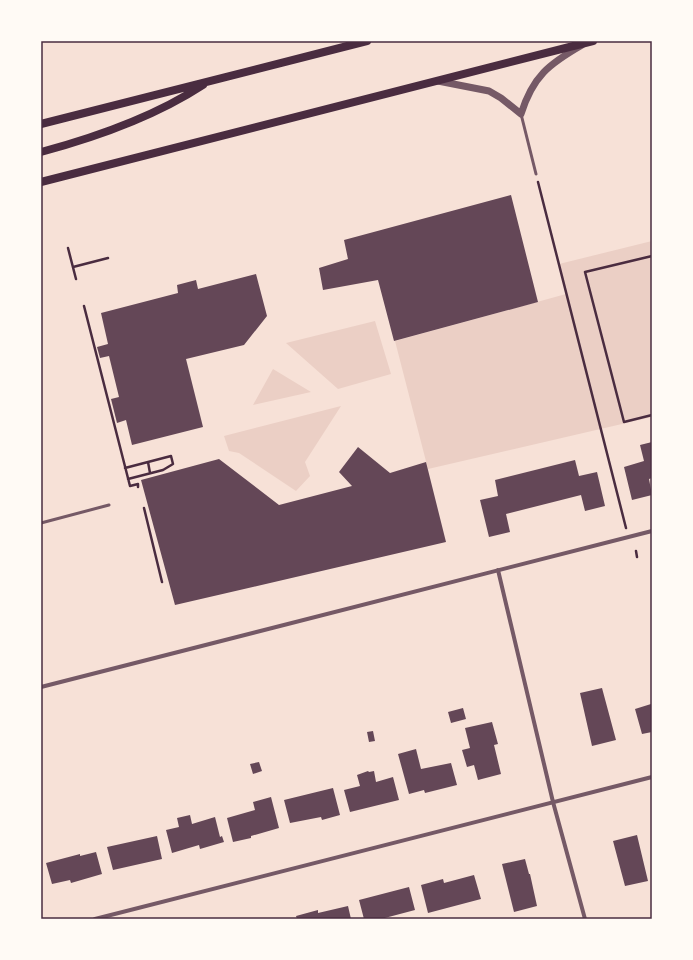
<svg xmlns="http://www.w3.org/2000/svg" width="693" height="960" font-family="Signika,sans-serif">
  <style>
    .green { fill: #ebcfc5 }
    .building { fill: #644757 }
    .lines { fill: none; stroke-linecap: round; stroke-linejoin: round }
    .path { stroke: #4a2c40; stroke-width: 2.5 }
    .service { stroke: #755966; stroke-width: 3 }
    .minor { stroke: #755966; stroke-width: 4 }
    .tertiary { stroke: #755966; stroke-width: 7 }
    .secondary { stroke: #4a2c40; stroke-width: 8 }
    .neatline { fill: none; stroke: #4a2c40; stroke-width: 1.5 }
  </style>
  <rect width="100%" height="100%" fill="#f7e1d7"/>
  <path class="green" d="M652,241V417L428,469L395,341L566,294L559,264Z
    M375,321L391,374L338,389L286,343Z
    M273,369L311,392L253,405Z
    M341,406L305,462L310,476L296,491L239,453L229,451L224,436Z"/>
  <path class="building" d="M511,195L538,302L394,341L378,280L323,290L319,268L348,259L344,240Z
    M256,274L267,316L244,345L186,359L203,427L132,445L126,420L117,423L111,399L119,397L109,356L100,358L97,347L108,344L101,313L178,293L177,285L196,280L198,289Z
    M652,442V478L649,479L652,495L632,500L624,467L644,461L640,445Z
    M358,447L390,473L426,462L446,542L175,605L141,480L219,459L279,505L352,486L339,472Z
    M575,460L579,476L597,472L605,506L585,511L581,495L506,514L510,532L489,537L480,500L498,496L495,480Z
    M602,688L616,740L592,746L580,693Z
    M651,704L652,732L642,734L635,709Z
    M463,708L466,719L451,723L448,712Z
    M492,722L498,744L494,745L501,774L478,780L474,765L467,767L462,750L470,748L465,728Z
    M373,731L375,741L369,742L367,732Z
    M416,749L421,769L451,763L457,785L425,793L424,790L409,794L398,754Z
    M259,762L262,771L253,774L250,764Z
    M368,771L369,772L374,771L376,782L393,777L399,800L350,812L344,790L360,786L357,775Z
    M333,788L340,815L322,820L321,817L290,823L284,800Z
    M271,797L279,828L251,836V838L233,842L227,818L255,810L253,802Z
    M190,815L192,824L215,817L220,837L222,836L224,842L200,849L199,845L172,853L166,830L179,827L177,818Z
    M637,835L648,881L625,886L613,841Z
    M157,836L162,859L113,870L107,847Z
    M96,852L102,874L71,883L70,880L52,884L46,863L80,854V856Z
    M525,859L529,874H530L537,906L514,912L502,864Z
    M474,875L481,899L428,913L421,885L443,879L444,883Z
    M409,887L415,910L381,919H364L359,900Z
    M348,906L351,919H297L296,916L318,910V913Z"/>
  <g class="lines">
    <path class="path" d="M538,182L626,528
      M68,248L76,279
      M652,256L585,272L624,422L652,415
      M73,267L108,258
      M84,306L130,486L138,484V487
      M148,462L150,473
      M125,468L171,456L173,464L163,470L128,479
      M144,508L162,582
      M636,551L637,557"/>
    <path class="service" d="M521,114L536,174
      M41,523L109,505"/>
    <path class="minor" d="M498,570L553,802L585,919
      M41,687L652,531
      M95,919L652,777"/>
    <path class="tertiary" d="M438,81L489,91L501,98L521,114C533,76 549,64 582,45"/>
    <path class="secondary" d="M41,124L367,41
      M41,152C97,137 154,117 203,85
      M41,182L593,41"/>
  </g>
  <rect width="693" height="960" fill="none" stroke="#fffaf5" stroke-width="84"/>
  <rect x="42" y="42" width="609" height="876" class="neatline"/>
</svg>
